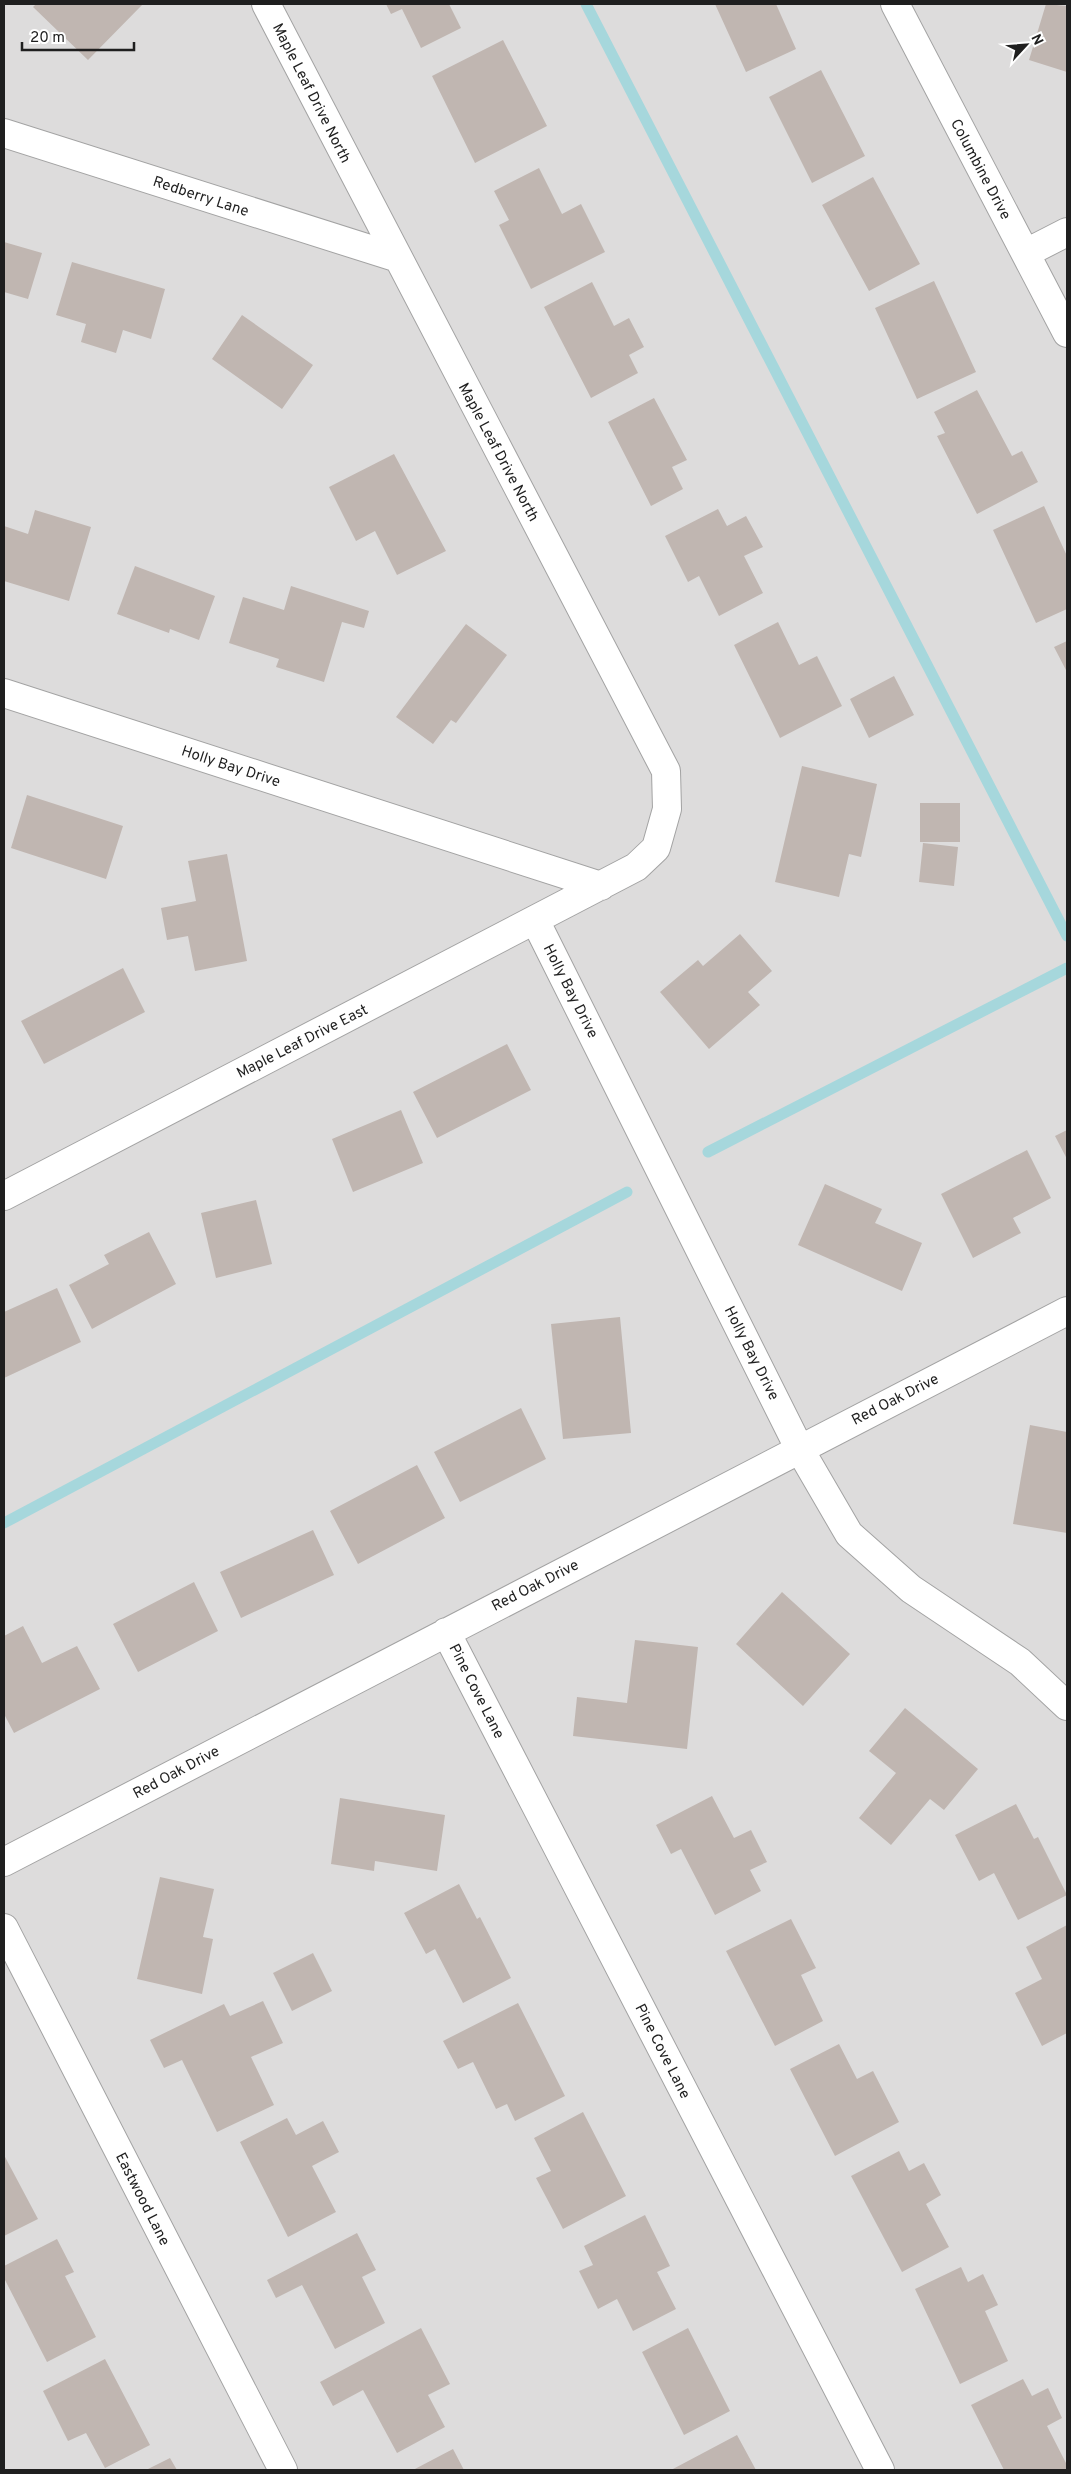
<svg xmlns="http://www.w3.org/2000/svg" width="1071" height="2474" font-family="Overpass,sans-serif">
  <style>
    .residential { fill: #dddcdc }
    .lines { fill: none; stroke-linecap: round; stroke-linejoin: round }
    .stream { stroke: #a6d7dc; stroke-width: 11 }
    .building { fill: #c0b6b1 }
    .minor-casing { stroke: #a3a3a3; stroke-width: 30 }
    .minor { stroke: #fff; stroke-width: 28 }
    .labels { text-anchor: middle; stroke-width: 4.5; stroke-linejoin: round; paint-order: stroke }
    .street-label { font-size: 15px; fill: #1f1f1f; stroke: #fff }
  </style>
  <rect width="100%" height="100%" fill="#efebe5"/>
  <path class="residential" d="M4,4H1067V2470H4Z"/>
  <g class="lines">
    <path class="stream" d="M586,4L1067,936
      M708,1152L1067,968
      M4,1523L627,1192"/>
  </g>
  <path class="building" d="M36,4H143L88,60L33,7Z
    M386,4H449L461,28L421,48L402,9L391,14Z
    M715,4H776L796,49L746,72Z
    M1046,4L1067,6V72L1029,60Z
    M503,40L547,126L475,163L432,76Z
    M821,70L865,156L812,183L769,97Z
    M539,168L562,214L581,204L605,252L531,289L499,225L509,220L494,191Z
    M873,177L920,264L869,291L822,205Z
    M4,242L42,253L28,299L4,292Z
    M72,262L165,289L151,339L123,330L116,353L81,342L86,324L56,315Z
    M934,281L976,372L917,399L875,308Z
    M592,282L614,326L629,318L644,347L629,355L638,373L591,398L544,307Z
    M242,315L313,365L282,409L212,359Z
    M977,390L1012,456L1022,451L1038,482L977,514L937,436L945,433L934,412Z
    M654,398L687,460L672,467L683,489L651,506L608,422Z
    M394,454L446,551L397,575L375,531L356,541L329,487Z
    M1044,506L1067,556V609L1036,623L993,530Z
    M718,509L727,526L746,516L763,547L744,556L763,593L719,616L699,576L688,582L665,536Z
    M35,510L91,527L69,601L4,581V526L28,534Z
    M135,566L215,596L199,640L170,629L169,633L117,614Z
    M291,586L369,611L364,628L342,622L324,682L276,667L279,659L229,643L243,597L284,610Z
    M778,622L799,665L817,656L842,706L780,738L734,645Z
    M466,624L507,655L456,723L451,720L433,744L396,717Z
    M1067,641V672L1054,647Z
    M894,676L914,715L869,738L850,699Z
    M802,766L877,784L861,857L849,854L839,897L775,882Z
    M27,795L123,826L106,879L11,848Z
    M920,803H960V842H920Z
    M923,843L958,847L954,886L919,882Z
    M227,854L247,961L195,971L188,936L167,940L161,908L196,901L188,861Z
    M740,934L772,971L748,992L760,1005L709,1049L660,992L698,960L703,966Z
    M123,968L145,1012L44,1064L21,1021Z
    M507,1044L531,1090L437,1138L413,1092Z
    M401,1110L423,1163L353,1192L332,1139Z
    M1067,1130V1159L1055,1136Z
    M1027,1150L1051,1198L1013,1218L1021,1233L973,1258L941,1194Z
    M825,1184L882,1209L875,1223L922,1243L902,1291L798,1245Z
    M256,1200L272,1264L216,1278L201,1213Z
    M149,1232L176,1284L92,1329L69,1285L109,1264L104,1255Z
    M57,1288L81,1342L4,1378V1312Z
    M620,1317L631,1433L563,1439L551,1324Z
    M521,1408L546,1459L460,1502L434,1452Z
    M1030,1425L1067,1432V1533L1013,1524Z
    M417,1465L445,1518L358,1564L330,1511Z
    M313,1530L334,1575L241,1618L220,1572Z
    M194,1582L218,1631L138,1672L113,1624Z
    M782,1592L850,1654L803,1706L736,1644Z
    M23,1626L42,1663L77,1646L100,1689L14,1733L4,1714V1636Z
    M635,1640L698,1647L687,1749L573,1736L577,1697L627,1703Z
    M905,1708L978,1769L944,1810L930,1799L891,1845L859,1818L896,1773L869,1751Z
    M712,1796L734,1838L751,1830L767,1862L750,1870L761,1891L715,1915L681,1849L671,1854L656,1825Z
    M340,1798L445,1815L437,1871L375,1861L374,1871L331,1864Z
    M1016,1804L1034,1839L1038,1837L1067,1895L1018,1920L994,1873L979,1881L955,1835Z
    M160,1877L214,1889L203,1937L213,1939L202,1994L137,1979Z
    M459,1884L477,1919L480,1917L511,1978L463,2003L435,1949L426,1954L404,1913Z
    M791,1919L816,1968L801,1975L823,2021L775,2046L726,1951Z
    M1067,1925V2033L1042,2046L1015,1993L1042,1979L1026,1947Z
    M313,1953L332,1991L292,2011L273,1973Z
    M263,2001L283,2043L251,2057L274,2105L217,2132L182,2060L164,2068L150,2040L224,2004L230,2016Z
    M518,2003L565,2096L515,2121L507,2104L496,2109L473,2062L458,2069L443,2041Z
    M839,2044L857,2079L873,2071L899,2122L835,2156L790,2069Z
    M583,2112L626,2196L563,2229L536,2178L551,2171L534,2138Z
    M287,2118L296,2135L323,2121L339,2152L312,2166L336,2212L288,2237L240,2142Z
    M899,2151L909,2171L924,2163L941,2195L926,2204L949,2247L902,2272L851,2176Z
    M4,2155L38,2219L4,2236Z
    M645,2215L670,2266L657,2272L676,2309L633,2331L617,2299L598,2309L579,2271L593,2265L584,2246Z
    M357,2233L376,2270L362,2277L385,2323L335,2349L302,2285L276,2298L267,2280Z
    M57,2239L74,2272L65,2276L96,2337L47,2362L4,2278V2266Z
    M961,2267L968,2282L983,2274L998,2305L985,2311L1008,2361L960,2384L915,2289Z
    M421,2328L450,2384L428,2395L445,2427L397,2453L363,2390L333,2406L320,2382Z
    M688,2328L730,2411L684,2435L642,2352Z
    M105,2359L150,2445L105,2468L86,2433L68,2441L43,2391Z
    M1023,2379L1032,2396L1048,2388L1062,2418L1047,2426L1067,2465V2470H1004L971,2405Z
    M737,2435L756,2470H671Z
    M453,2449L464,2470H413Z
    M170,2458L177,2470H146Z"/>
  <g class="lines">
    <defs>
      <path id="minor" d="M895,4L1067,333
        M4,133L398,258
        M1026,253L1067,232
        M4,693L601,886
        M535,920L799,1448L849,1534L911,1589L1020,1662L1067,1706
        M4,1196L636,867L656,848L667,809L666,771L266,4
        M446,1632L880,2470
        M4,1862L1067,1311
        M4,1928L283,2470"/>
    </defs>
    <use href="#minor" class="minor-casing"/>
    <use href="#minor" class="minor"/>
  </g>
  <g class="labels">
    <g class="street-label">
      <text transform="translate(312 93) rotate(63)" y="5">Maple Leaf Drive North</text>
      <text transform="translate(981 169) rotate(62)" y="5">Columbine Drive</text>
      <text transform="translate(201 196) rotate(18)" y="5">Redberry Lane</text>
      <text transform="translate(499 452) rotate(62)" y="5">Maple Leaf Drive North</text>
      <text transform="translate(231 766) rotate(18)" y="5">Holly Bay Drive</text>
      <text transform="translate(571 991) rotate(63)" y="5">Holly Bay Drive</text>
      <text transform="translate(302 1041) rotate(-27)" y="5">Maple Leaf Drive East</text>
      <text transform="translate(752 1353) rotate(63)" y="5">Holly Bay Drive</text>
      <text transform="translate(895 1399) rotate(-27)" y="5">Red Oak Drive</text>
      <text transform="translate(535 1585) rotate(-27)" y="5">Red Oak Drive</text>
      <text transform="translate(477 1691) rotate(63)" y="5">Pine Cove Lane</text>
      <text transform="translate(176 1772) rotate(-28)" y="5">Red Oak Drive</text>
      <text transform="translate(663 2051) rotate(63)" y="5">Pine Cove Lane</text>
      <text transform="translate(143 2199) rotate(63)" y="5">Eastwood Lane</text>
    </g>
  </g>
  <rect width="1071" height="2474" fill="none" stroke="#1f1f1f" stroke-width="10"/>
  <g transform="translate(1026 45) rotate(64)" stroke="#ffffff" stroke-width="4" paint-order="stroke">
  <path d="M0-4L9 19L0 12L-9 19Z" fill="#1f1f1f"/>
  <text y="-8" font-size="14" font-weight="bold" text-anchor="middle" fill="#1f1f1f">N</text>
  </g>
  <path d="M22 42v8h112v-8" fill="none" stroke="#1f1f1f" stroke-width="2.5"/>
  <text x="30" y="42" font-size="15" fill="#1f1f1f" stroke="#ffffff" stroke-width="4" paint-order="stroke">20 m</text>
</svg>
